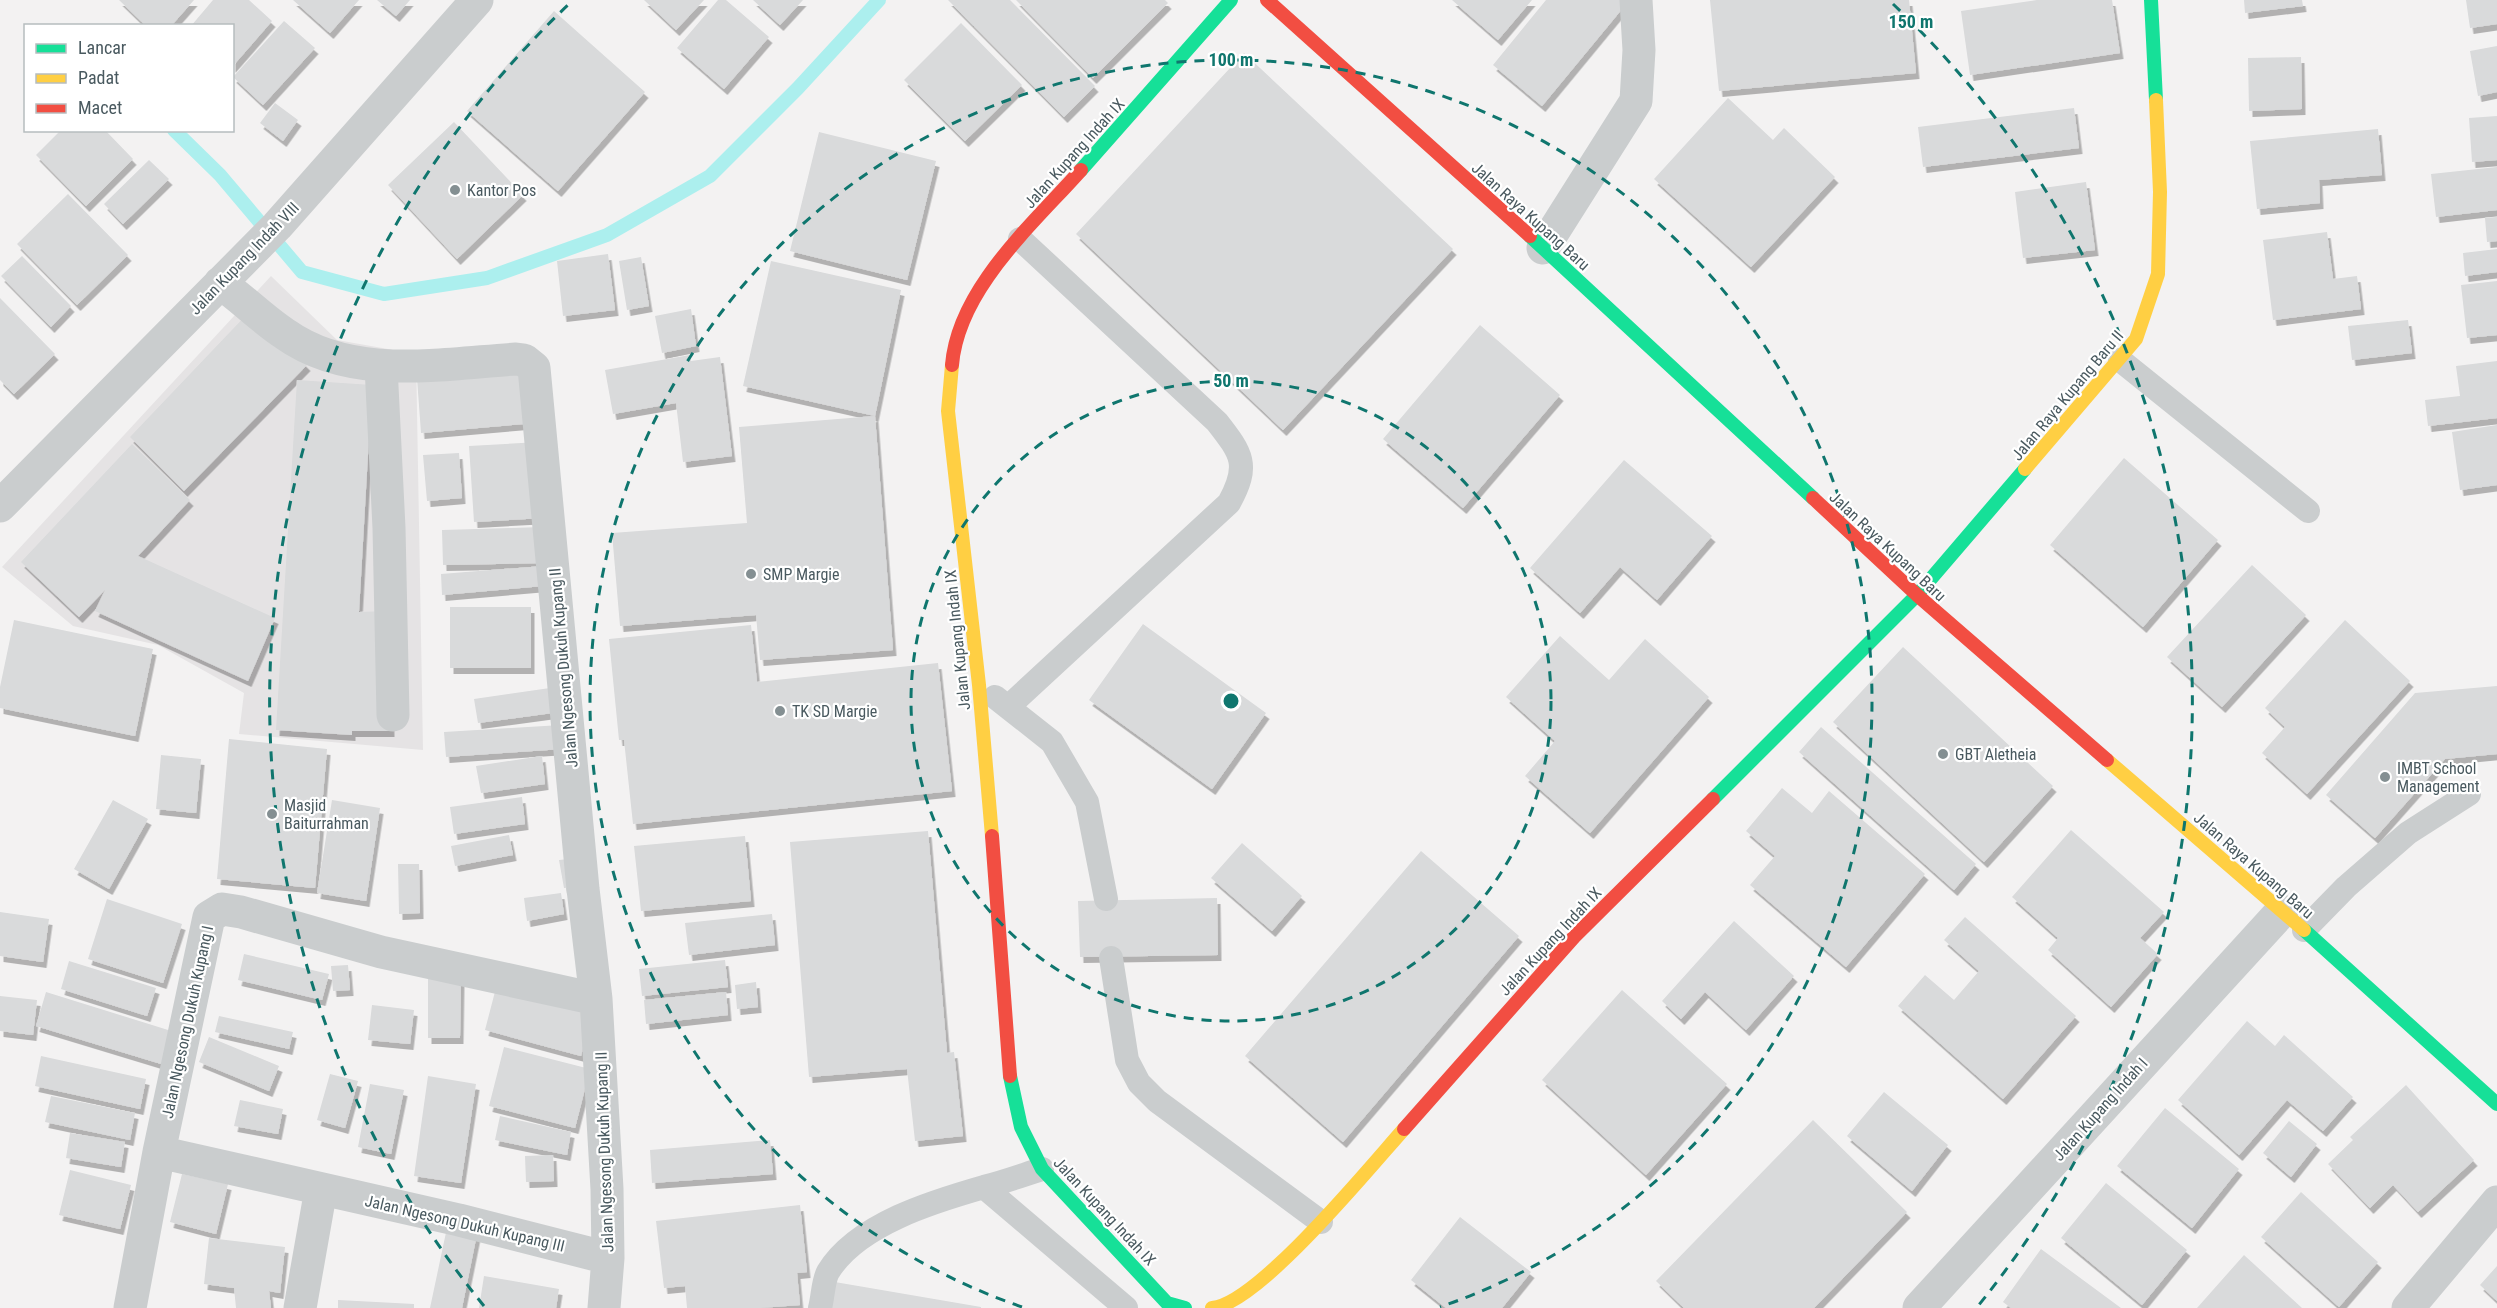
<svg xmlns="http://www.w3.org/2000/svg" width="2497" height="1308" font-family="'Roboto Condensed',sans-serif">
  <style>
    .education { fill: #e5e3e4 }
    .lines { fill: none; stroke-linecap: round; stroke-linejoin: round }
    .stream { stroke: #acefee; stroke-width: 14 }
    .building { fill: #d9dadb; filter: url(#shadow) }
    .lane { stroke: #cacdce; stroke-width: 24 }
    .street { stroke: #cacdce; stroke-width: 33 }
    .fast { stroke: #16e098; stroke-width: 14 }
    .slow { stroke: #ffcf43; stroke-width: 14 }
    .jam { stroke: #f24e42; stroke-width: 14 }
    .ring { fill: none; stroke: #0f766e; stroke-width: 3; stroke-dasharray: 10 8 }
    .poi-dot { fill: #848f92; stroke: #fff; stroke-width: 2 }
    .labels { text-anchor: middle; stroke-width: 4.5; stroke-linejoin: round; paint-order: stroke }
    .street-label { font-size: 16px; fill: #49595f; stroke: #fff }
    .poi-label { font-size: 16px; fill: #49595f; stroke: #fff; text-anchor: start }
    .centre { fill: #0f766e; stroke: #fff; stroke-width: 3 }
    .ring-label { font-size: 18px; text-anchor: middle; font-weight: bold; fill: #0f766e; stroke: #fff; stroke-width: 4.5; stroke-linejoin: round; paint-order: stroke }
  </style>
  <defs>
    <filter id="shadow"><feDropShadow dx="3.5" dy="6" stdDeviation="0" flood-color="#0004"/></filter>
  </defs>
  <rect width="100%" height="100%" fill="#f3f2f2"/>
  <path class="education" d="M271,276L337,340L416,354L423,750L239,734L244,693L158,645L73,626L2,567Z"/>
  <g class="lines">
    <path class="stream" d="M174,130L220,175L302,272L384,294L487,278L607,235L710,176L798,88L879,0"/>
  </g>
  <path class="building" d="M119,0H194L171,26H146Z
    M213,0H249L272,21L232,67V26H191Z
    M293,0H359L330,33Z
    M377,0H410L396,16Z
    M644,0H704L676,30Z
    M718,0H726L769,37L724,89L677,48Z
    M753,0H803L780,25Z
    M948,0H1010L1095,86L1064,117Z
    M1016,0H1165L1168,3L1093,78Z
    M1452,0H1532L1498,40Z
    M1546,0H1624L1627,3L1542,106L1493,65Z
    M1710,0H1909L1916,73L1719,91Z
    M2037,0H2112L2120,53L1970,75L1961,11Z
    M2244,0H2302L2303,6L2245,13Z
    M2466,0H2497V24L2470,28Z
    M554,11L645,92L558,191L467,111Z
    M284,21L315,48L263,105L233,77Z
    M961,23L1022,85L965,141L904,80Z
    M2497,46V92L2478,96L2470,51Z
    M1244,53L1453,249L1283,430L1076,234Z
    M2301,57L2302,109L2249,111L2248,58Z
    M1728,98L1773,140L1784,128L1835,177L1751,267L1654,179Z
    M275,103L298,120L283,141L260,123Z
    M2074,108L2079,148L1923,167L1918,127Z
    M2497,116V160L2472,162L2469,118Z
    M454,122L523,195L457,259L388,185Z
    M2378,129L2382,175L2319,180L2320,203L2257,209L2250,141Z
    M61,130H105L133,159L86,206L36,155Z
    M819,132L936,161L907,280L790,251Z
    M149,160L169,179L123,224L104,204Z
    M2497,167V210L2436,217L2431,174Z
    M2086,182L2095,250L2023,258L2015,192Z
    M68,194L128,255L77,305L17,244Z
    M2497,217V241L2487,242L2485,218Z
    M2327,232L2333,279L2357,276L2361,309L2273,320L2263,240Z
    M2497,249V272L2465,276L2463,253Z
    M608,254L615,310L563,316L557,261Z
    M22,256L71,306L51,327L1,276Z
    M641,257L649,306L627,310L619,261Z
    M771,261L901,290L875,416L743,386Z
    M2497,281V335L2467,338L2461,285Z
    M0,298L55,354L14,394L0,380Z
    M691,309L696,346L662,353L655,316Z
    M251,310L307,365L184,491L130,437Z
    M2408,320L2412,353L2352,360L2348,326Z
    M1480,325L1560,395L1463,508L1383,439Z
    M690,355L691,361L720,357L732,456L683,462L676,403L613,414L605,370Z
    M2497,361V418L2428,426L2425,400L2460,396L2456,366Z
    M531,368L536,423L421,433L417,378Z
    M297,380L372,385L359,612L388,611L391,731H352V735L276,730Z
    M875,416L893,650L760,660L756,615L620,626L612,533L747,523L739,427Z
    M2497,425V485L2460,490L2452,432Z
    M540,442L545,518L474,522L469,446Z
    M132,444L190,500L138,556L275,618L248,681L95,611L105,590L79,617L21,562Z
    M459,453L462,498L427,501L423,455Z
    M2124,458L2218,540L2143,627L2050,545Z
    M1624,460L1712,536L1657,600L1620,567L1580,613L1530,568Z
    M542,527L544,563L443,565L442,530Z
    M2252,565L2306,615L2222,707L2167,657Z
    M543,566L544,586L442,595L441,574Z
    M450,607H531V668H450Z
    M14,620L153,649L135,736L0,708V687Z
    M2345,620L2410,681L2307,794L2262,753L2285,727L2265,708Z
    M1143,624L1266,713L1212,789L1089,700Z
    M751,625L757,682L938,663L952,791L633,824L624,740H619L609,639Z
    M1560,636L1609,680L1645,639L1709,697L1590,833L1525,776L1555,741L1506,697Z
    M1903,647L2053,786L1984,862L1833,722Z
    M2497,686V754L2445,759L2375,838L2326,795L2415,693Z
    M557,687L560,712L478,723L474,699Z
    M561,725L563,749L446,757L444,732Z
    M1821,727L1976,864L1954,890L1799,752Z
    M229,739L327,749L315,888L217,879Z
    M161,755L201,759L196,813L156,809Z
    M542,756L545,784L481,793L476,766Z
    M1782,788L1812,813L1829,791L1925,874L1846,967L1750,885L1775,856L1746,831Z
    M522,797L525,824L454,834L450,807Z
    M113,800L148,819L109,889L74,869Z
    M332,800L380,808L366,901L317,893Z
    M2071,830L2164,912L2140,938L2158,954L2111,1007L2048,950L2058,938L2012,897Z
    M928,831L947,1053L954,1052L963,1136L915,1141L907,1069L809,1077L790,842Z
    M509,835L513,855L455,866L451,846Z
    M745,836L751,901L641,911L634,846Z
    M1242,843L1302,896L1272,931L1211,878Z
    M1421,851L1519,936L1343,1142L1245,1056Z
    M569,859L574,887L564,888L559,860Z
    M398,864H419L420,913L399,914Z
    M561,893L564,914L527,921L524,898Z
    M1217,898L1218,955L1080,957L1078,901Z
    M107,899L182,924L163,983L88,959Z
    M0,912L49,919L43,962L0,956Z
    M772,914L775,945L689,955L685,923Z
    M1965,917L2076,1016L2003,1099L1898,1006L1925,975L1954,1000L1979,971L1944,940Z
    M1734,921L1794,976L1746,1030L1705,992L1681,1019L1662,1001Z
    M244,954L329,974L322,1000L238,980Z
    M725,960L728,987L642,996L639,969Z
    M69,961L156,988L147,1016L61,989Z
    M348,965L350,990L333,991L331,966Z
    M428,975H461L460,1038H428Z
    M756,982L758,1007L737,1009L735,985Z
    M497,984L593,1009L581,1056L485,1030Z
    M1622,990L1727,1084L1646,1175L1542,1080Z
    M46,992L181,1034L171,1067L36,1026Z
    M726,992L728,1015L646,1024L644,1000Z
    M0,996L37,1000L33,1035L0,1031Z
    M372,1005L414,1010L410,1044L368,1040Z
    M219,1016L293,1032L289,1049L215,1032Z
    M2247,1021L2275,1046L2284,1035L2353,1097L2323,1131L2287,1100L2239,1155L2178,1100Z
    M209,1037L279,1066L269,1091L199,1062Z
    M504,1047L590,1069L575,1128L489,1106Z
    M41,1056L146,1079L140,1109L35,1086Z
    M330,1074L358,1081L345,1128L317,1120Z
    M428,1076L476,1084L461,1183L414,1176Z
    M370,1084L404,1090L391,1154L358,1147Z
    M2406,1085L2474,1160L2418,1212L2393,1185L2370,1208L2328,1164L2353,1140L2350,1137Z
    M1884,1092L1948,1145L1912,1191L1847,1136Z
    M51,1096L135,1113L130,1140L45,1122Z
    M240,1100L283,1109L278,1134L234,1126Z
    M2165,1108L2239,1169L2192,1228L2117,1166Z
    M500,1116L571,1132L567,1155L495,1140Z
    M1813,1120L1907,1212L1814,1308H1684L1656,1281Z
    M2289,1121L2317,1144L2291,1177L2263,1153Z
    M70,1133L125,1142L121,1167L66,1158Z
    M770,1140L773,1174L652,1183L650,1150Z
    M553,1155L554,1181L526,1182L525,1156Z
    M70,1170L131,1185L120,1229L59,1215Z
    M182,1174L228,1184L216,1234L170,1222Z
    M2106,1183L2187,1250L2142,1305L2061,1238Z
    M2301,1192L2378,1262L2339,1307L2261,1237Z
    M800,1205L807,1272L797,1273L800,1305L760,1308H687L685,1286L664,1288L656,1221Z
    M1460,1217L1531,1272L1502,1308H1446L1411,1280Z
    M448,1223L478,1229L462,1308H430Z
    M209,1238L285,1247L280,1293L269,1291L271,1308H236L234,1288L204,1284Z
    M2041,1249L2121,1308H2011L2003,1302Z
    M2244,1255L2302,1308H2197Z
    M2497,1266V1301L2480,1285Z
    M484,1276L559,1289L556,1308H479Z
    M829,1281L981,1307V1308H825Z
    M338,1300L414,1304V1308H338Z"/>
  <g class="lines">
    <path class="lane" d="M2120,360L2308,511
      M995,697L1052,742L1087,802L1106,899
      M1008,707L1229,503C1250,465 1242,454 1217,422L1020,239
      M2304,930L2346,887L2408,833L2469,794
      M1111,958L1127,1060L1139,1083L1157,1101L1321,1222
      M984,1187L1126,1308
      M820,1308C823,1297 823,1281 828,1272C857,1224 935,1201 984,1187C1004,1182 1023,1175 1042,1169"/>
    <path class="street" d="M1543,248L1636,101L1639,50L1636,0
      M220,283C243,299 262,319 285,334C351,381 440,364 516,359L524,360L534,368L583,889L596,999L607,1189L608,1258L604,1308
      M381,366L389,528L393,715
      M0,506L277,226L477,0
      M159,1152L459,1220L608,1258
      M130,1308L159,1152L209,917L222,909L241,912L381,952L596,999
      M300,1308L321,1189
      M1919,1308L2282,911
      M2408,1308L2497,1202"/>
    <path class="fast" d="M2151,0L2156,100
      M1081,170L1231,0
      M1530,236L1813,498
      M1713,799L1917,595L2025,469
      M2304,930L2497,1104
      M1010,1076L1021,1127L1042,1169L1167,1303L1185,1308"/>
    <path class="slow" d="M952,365L948,411L979,685L992,836
      M2025,469L2136,339L2158,274L2160,192L2156,100
      M2107,760L2304,930
      M1212,1308C1258,1304 1370,1167 1404,1129"/>
    <path class="jam" d="M1267,0L1530,236
      M952,365C958,289 1033,224 1081,170
      M1813,498L1917,595L2107,760
      M992,836L1010,1076
      M1404,1129L1574,937L1713,799"/>
  </g>
  <g class="ring">
    <circle cx="1231" cy="701" r="320"/>
    <path d="M1022 1307A641 641 0 1 1 1440 1307"/>
    <path d="M484 1306A961 961 0 0 1 569 4M1893 4A961 961 0 0 1 1978 1306"/>
  </g>
  <g class="poi-dot">
    <circle cx="455" cy="190" r="6"/>
    <circle cx="751" cy="574" r="6"/>
    <circle cx="780" cy="711" r="6"/>
    <circle cx="1943" cy="754" r="6"/>
    <circle cx="2385" cy="777" r="6"/>
    <circle cx="272" cy="814" r="6"/>
  </g>
  <g class="labels">
    <g class="street-label">
      <text transform="translate(1074 153) rotate(-48)" y="6">Jalan Kupang Indah IX</text>
      <text transform="translate(1531 216) rotate(42)" y="6">Jalan Raya Kupang Baru</text>
      <text transform="translate(244 258) rotate(-46)" y="6">Jalan Kupang Indah VIII</text>
      <text transform="translate(2067 395) rotate(-50)" y="6">Jalan Raya Kupang Baru II</text>
      <text transform="translate(1888 546) rotate(43)" y="6">Jalan Raya Kupang Baru</text>
      <text transform="translate(957 640) rotate(-96)" y="6">Jalan Kupang Indah IX</text>
      <text transform="translate(563 668) rotate(-95)" y="6">Jalan Ngesong Dukuh Kupang II</text>
      <text transform="translate(2254 865) rotate(41)" y="6">Jalan Raya Kupang Baru</text>
      <text transform="translate(1550 941) rotate(-47)" y="6">Jalan Kupang Indah IX</text>
      <text transform="translate(187 1022) rotate(-78)" y="6">Jalan Ngesong Dukuh Kupang I</text>
      <text transform="translate(2100 1109) rotate(-48)" y="6">Jalan Kupang Indah I</text>
      <text transform="translate(604 1152) rotate(-92)" y="6">Jalan Ngesong Dukuh Kupang II</text>
      <text transform="translate(1105 1211) rotate(47)" y="6">Jalan Kupang Indah IX</text>
      <text transform="translate(465 1223) rotate(13)" y="6">Jalan Ngesong Dukuh Kupang III</text>
    </g>
    <g class="poi-label">
      <text x="467" y="196">Kantor Pos</text>
      <text x="763" y="580">SMP Margie</text>
      <text x="792" y="717">TK SD Margie</text>
      <text x="1955" y="760">GBT Aletheia</text>
      <text x="2397" y="774">IMBT School<tspan x="2397" dy="18">Management</tspan></text>
      <text x="284" y="811">Masjid<tspan x="284" dy="18">Baiturrahman</tspan></text>
    </g>
  </g>
  <circle cx="1231" cy="701" r="9" class="centre"/>
  <g class="ring-label">
    <text x="1911" y="28">150 m</text>
    <text x="1231" y="66">100 m</text>
    <text x="1231" y="387">50 m</text>
  </g>
  <rect x="24" y="24" width="210" height="108" fill="#ffffff" stroke="#b6bdbf" stroke-width="1.5"/>
  <rect x="36" y="44" width="30" height="9" fill="#16e098" stroke="#b6bdbf" stroke-width="1.5"/>
  <text x="78" y="54" font-size="18" fill="#49595f">Lancar</text>
  <rect x="36" y="74" width="30" height="9" fill="#ffcf43" stroke="#b6bdbf" stroke-width="1.5"/>
  <text x="78" y="84" font-size="18" fill="#49595f">Padat</text>
  <rect x="36" y="104" width="30" height="9" fill="#f24e42" stroke="#b6bdbf" stroke-width="1.5"/>
  <text x="78" y="114" font-size="18" fill="#49595f">Macet</text>
</svg>
